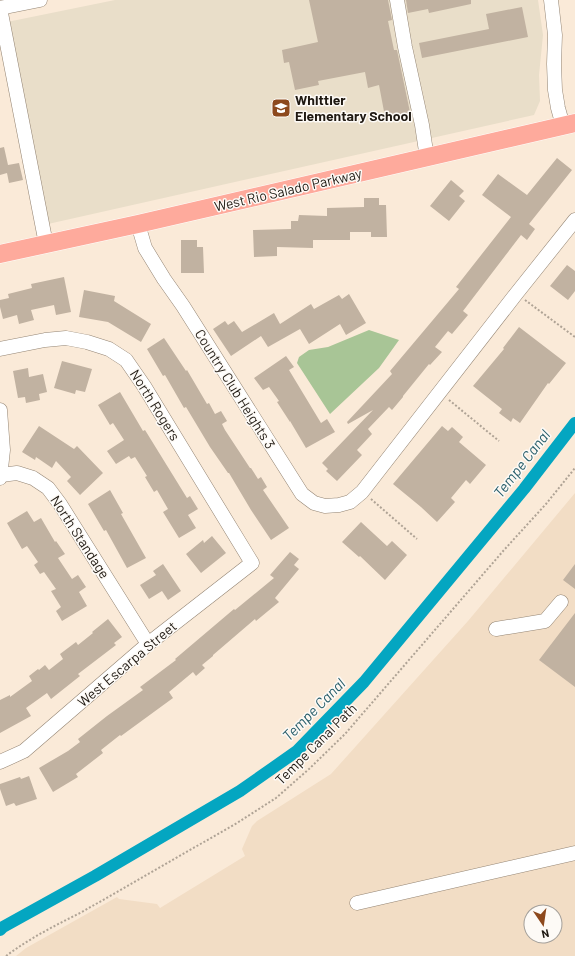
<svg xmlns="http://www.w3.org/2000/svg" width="575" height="956" font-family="Barlow,sans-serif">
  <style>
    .built { fill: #f2ddc5; fill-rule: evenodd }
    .education { fill: #e9dec9 }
    .green { fill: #a8c596 }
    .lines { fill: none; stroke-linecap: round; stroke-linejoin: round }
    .canal { stroke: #04a6c1; stroke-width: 12 }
    .building { fill: #c1b2a1 }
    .minor-casing { stroke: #948574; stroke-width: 15 }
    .major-casing { stroke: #fff; stroke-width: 19 }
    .path { stroke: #afa395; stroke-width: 2; stroke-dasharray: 2 2; stroke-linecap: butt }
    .minor { stroke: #fff; stroke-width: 14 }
    .major { stroke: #feaa9c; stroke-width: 18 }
    .labels { text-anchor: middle; stroke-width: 3; stroke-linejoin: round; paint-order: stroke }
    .poi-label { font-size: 14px; font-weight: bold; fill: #1f1912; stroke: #fdfaf6; text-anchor: start }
    .street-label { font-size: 14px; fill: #1f1912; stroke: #fdfaf6 }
    .water-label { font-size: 15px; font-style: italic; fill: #2a5f6b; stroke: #fdfaf6 }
  </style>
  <rect width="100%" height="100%" fill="#faead8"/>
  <path class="built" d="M575,493V956H16L26,948L117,897L119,899L157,904L160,908L245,856L242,849L252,826L257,821L331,774L468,621ZM531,912H555V936H531Z"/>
  <path class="education" d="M115,0H538L543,35L539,75L540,101L534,115L48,224L7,22Z"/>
  <path class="green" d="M369,330L399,340L379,368L330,414L297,363L299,357L309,350L328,347Z"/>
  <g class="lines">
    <path class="canal" d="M0,930L3,927L95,876L240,791L297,751L364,682L524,489L575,423"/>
  </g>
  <path class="building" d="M309,0H388L392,20L388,21L394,50H397L411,117L386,122L379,85L368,88L365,72L318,81L319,85L295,90L289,62L284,63L282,50L318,42Z
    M406,0H471V4L429,13L428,9L408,13Z
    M522,7L528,37L422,58L419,43L489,29L486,14Z
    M4,147L8,165L19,163L23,180L9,183L7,173L0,175V148Z
    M557,158L572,170L529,224L535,229L527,240L521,235L463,311L468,315L452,334L448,331L435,347L442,352L430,365L429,364L403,396V397L392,410L389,407L368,429L372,434L357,450L362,455L337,481L326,471L328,469L322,463L373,410L348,424L347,422L392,374L390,371L459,289L456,287L511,217L482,195L498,174L527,195Z
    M451,180L464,191L459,196L465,201L449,221L430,206Z
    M364,198H379V205H386L387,237H371V232H350V240H313V248L277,247V256L254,257L253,230L291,229V221H298L299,215L327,216V208L364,207Z
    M181,240H197V247H203L204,273H181Z
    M567,265L575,271V291L568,300L550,286Z
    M64,277L71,312L56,315L54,305L31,310L34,320L19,324L17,315L3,319L0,307V300L9,298L8,294L32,288L31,284Z
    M84,290L115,296L114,301L151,324L141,342L108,322L79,317Z
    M349,294L366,323L346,335L340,324L309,344L300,329L268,347L261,336L231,356L213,329L225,321L228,325L234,321L242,332L274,313L280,324L311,304L314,309L339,295L342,299Z
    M519,327L566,363L549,384L548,383L520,423L513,418L511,422L499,413L502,409L473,386L504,349L503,348Z
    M164,338L186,371L187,370L207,404L209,403L215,414L221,411L227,421L222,424L225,430L250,468H251L258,479L261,477L267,487L263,490L289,528L271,540L251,510L229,473H228L210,447L186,407L184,408L165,375L163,376L147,349Z
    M286,356L294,367L289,370L321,423L327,419L335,432L306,448L290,421V422L277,402L279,401L269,387L263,390L254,378Z
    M62,361L92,369L85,392L76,390L75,394L54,388Z
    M28,368L29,377L43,374L47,392L39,394L40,400L26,403L25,397L18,398L13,371Z
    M120,392L143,431L145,430L187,498L190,496L198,509L188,515L196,528L179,538L163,512L168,509L157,490L154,492L145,477L147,476L135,457L131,459L129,456L116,464L107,451L124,440L113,423L110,425L98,405Z
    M39,426L74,449L77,446L103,473L80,495L67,481L71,477L56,461L52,468L36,457L35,460L22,452Z
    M442,426L448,431L452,427L463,437L459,442L486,465L470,484L466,480L451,498L455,502L437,522L421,507L393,484Z
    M110,490L123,513L121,514L146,558L127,568L106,530L104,531L88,504Z
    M27,511L34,522L41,518L55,542L56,541L65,554L58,558L72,579L78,575L86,587L79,592L87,606L62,621L56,611L61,607L51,591L56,589L44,572L40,574L34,565L38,562L27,546L22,549L7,523Z
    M361,522L387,546L392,541L407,555L385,580L360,556L359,557L342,542Z
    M212,536L226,553L201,573L186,554L203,540L204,543Z
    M290,552L299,559L294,565L299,569L275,598L279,602L256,621L255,619L213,655V656L202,665L205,668L196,676L193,672L169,692L173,698L121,736L120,735L101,750L103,753L76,774L78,777L53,792L39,768L68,751L80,742L78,739L107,716L143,690L140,687L176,660L175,659L234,609L235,610L274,578L270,575Z
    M163,564L181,591L168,600L162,591L149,599L140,585L156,575L153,571Z
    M575,564V589L563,580Z
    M575,613V687L539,660Z
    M108,619L122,637L114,643L116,645L78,674L80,676L51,699L47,693L26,708L31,716L0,733V700L10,695V697L32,681L29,676L38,669L39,670L45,665L49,670L63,659L60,654L76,642L78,645L93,633L92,632Z
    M29,776L37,799L16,806L14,803L6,806L0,789V784L20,777L21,779Z"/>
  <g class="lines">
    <defs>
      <path id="minor" d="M397,0L405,47L422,125L427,158
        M551,0L555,35L554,64L555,90L558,108L563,126
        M0,8L46,244
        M0,8L40,0
        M138,224L145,248L164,279L183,306L302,494L314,503L325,506L339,505L350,502L362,492L516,294L575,220
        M0,349L45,340L66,338L87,342L109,349L126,360L144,386L252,563L148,644L24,751L0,762
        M0,410L3,450L0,478
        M1,475L17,473L33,478L48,488L60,504L148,644
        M496,629L545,621L561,602
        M357,903L575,853"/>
      <path id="major" d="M0,254L138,224L575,123"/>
    </defs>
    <use href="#minor" class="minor-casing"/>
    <use href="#major" class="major-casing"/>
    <path class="path" d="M525,300L575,337
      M449,400L499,441
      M371,499L417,539
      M6,956C30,938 56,925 82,912L237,823L276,798L309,769L345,734L504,550L546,504L575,468"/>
    <use href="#minor" class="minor"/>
    <use href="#major" class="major"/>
  </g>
  <defs>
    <symbol id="school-square" viewBox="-11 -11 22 22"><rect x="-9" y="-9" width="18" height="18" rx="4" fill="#8d491d" stroke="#fdfaf6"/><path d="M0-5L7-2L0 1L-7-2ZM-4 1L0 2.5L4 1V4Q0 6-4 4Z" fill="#fff"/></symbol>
  </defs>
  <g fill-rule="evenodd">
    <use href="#school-square" x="270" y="97" width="22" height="22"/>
  </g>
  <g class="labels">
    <g class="poi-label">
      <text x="295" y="105">Whittier<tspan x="295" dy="16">Elementary School</tspan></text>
    </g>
    <g class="street-label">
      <text transform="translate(288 190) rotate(-13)" y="5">West Rio Salado Parkway</text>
      <text transform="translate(235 389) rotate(58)" y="5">Country Club Heights 3</text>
      <text transform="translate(155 405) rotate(58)" y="5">North Rogers</text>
      <text transform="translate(80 537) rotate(57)" y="5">North Standage</text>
      <text transform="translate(127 664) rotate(-40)" y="5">West Escarpa Street</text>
      <text transform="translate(316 744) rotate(-45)" y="5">Tempe Canal Path</text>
    </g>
    <g class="water-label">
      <text transform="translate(522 464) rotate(-52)" y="5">Tempe Canal</text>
      <text transform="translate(314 710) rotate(-45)" y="5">Tempe Canal</text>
    </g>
  </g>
  <g transform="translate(543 924) rotate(167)"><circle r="19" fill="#fdfaf6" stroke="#a4a09b"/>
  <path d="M0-3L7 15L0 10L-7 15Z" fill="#8d491d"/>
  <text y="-6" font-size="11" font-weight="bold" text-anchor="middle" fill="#1f1912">N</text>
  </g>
</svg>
